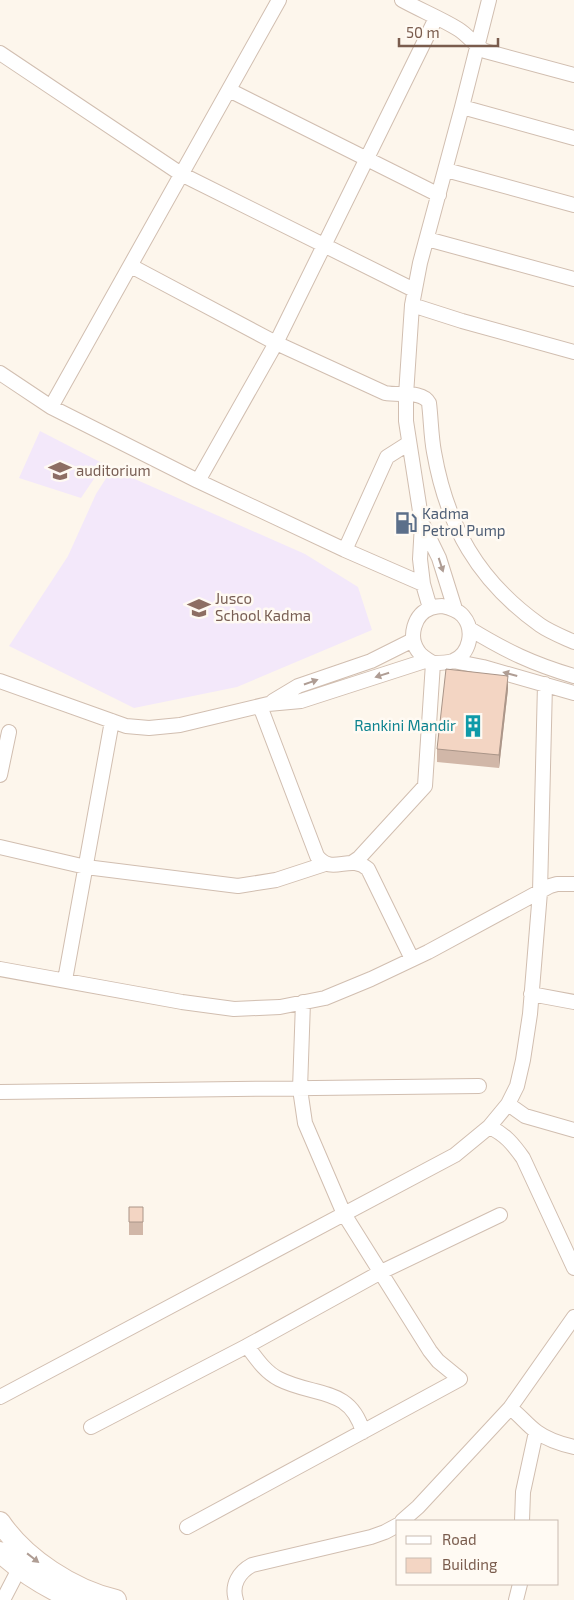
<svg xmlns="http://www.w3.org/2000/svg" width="574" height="1600" font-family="'Exo 2',sans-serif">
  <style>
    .education { fill: #f3e8fa }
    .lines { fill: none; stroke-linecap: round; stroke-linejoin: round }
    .street-casing { stroke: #d1beb0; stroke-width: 16 }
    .secondary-casing { stroke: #d6c0b0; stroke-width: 22 }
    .street { stroke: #fff; stroke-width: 14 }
    .secondary { stroke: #fff; stroke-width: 20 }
    .wall { fill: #d1b7a8 }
    .shaded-wall { fill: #aa9588 }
    .building { fill: #f3d5c3; stroke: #aa9588 }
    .oneway { fill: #af9d94 }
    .labels { text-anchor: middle; stroke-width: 5; stroke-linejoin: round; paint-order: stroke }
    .education-label { font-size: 15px; fill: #785e54; stroke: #fffaf3; text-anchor: start }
    .service-label { font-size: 15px; fill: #4e5e75; stroke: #fffaf3; text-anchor: start }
    .culture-label { font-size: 15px; fill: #0d838f; stroke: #fffaf3; text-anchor: end }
  </style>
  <rect width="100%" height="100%" fill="#fdf6ec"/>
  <path class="education" d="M40,431L104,464L81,498L19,478Z
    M112,469L305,554L358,587L372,630L237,687L134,708L9,646L68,556L96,494Z"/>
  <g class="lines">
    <defs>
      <path id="street" d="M402,0C420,10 440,18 458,29C468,35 475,46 485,51L574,75
        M0,53L181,174L414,290
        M229,90L439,195
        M462,107L574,138
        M446,170L574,205
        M427,239L574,279
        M131,266L276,343L385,393C399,396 422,390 429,403C431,419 431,436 434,452C447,526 478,581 540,625C550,632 563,637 574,642
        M412,305L462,321L574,352
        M0,373L51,407L198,481L345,550L423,584
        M51,407L279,0
        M198,481L276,343L436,18
        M423,525L439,558L455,609
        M345,550L387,457L409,443
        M442,606C451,608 458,610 463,616C475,630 470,654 453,661C447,663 439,663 433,663C428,660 421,656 418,651C408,637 414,614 431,608C434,607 439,606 442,606Z
        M430,608L423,584L420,559L422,524L406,421V395L412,305L420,263L462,107L489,0
        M470,629C506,651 533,664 574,676
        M453,661L483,667L574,693
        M0,681L126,726L149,728L180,725L268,704L301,701L428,660
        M273,701L298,686L371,661L413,640
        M260,706L317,856C332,876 350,853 368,869L412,959
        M0,775L9,732
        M0,847L86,867L238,886L276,880L325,864
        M353,862L359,858L425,786L433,663
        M0,969L182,1002L234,1009L280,1007L325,998L371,979L428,952L550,886L557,884H574
        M65,980L112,721
        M531,994L574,1002
        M0,1092L479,1086
        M508,1104L525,1116L574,1130
        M489,1127C505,1134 513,1144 523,1158L574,1268
        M247,1346C256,1358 265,1372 279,1379C314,1397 350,1386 363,1432
        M0,1397L455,1155L489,1127L508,1104L517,1086L523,1060L530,1014L540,892L545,684
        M510,1408C520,1415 527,1425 537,1432C548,1440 561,1444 574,1447
        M91,1427L247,1346L381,1272L500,1215
        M402,1521L418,1507L510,1408L574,1317
        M522,1521L523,1492L536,1432
        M187,1527L460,1379L438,1361L430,1351L344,1214L305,1123L300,1089L303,1002
        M3,1600L19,1569
        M236,1600C231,1585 239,1572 252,1565L371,1537L385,1532L398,1525
        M516,1600L520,1584"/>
      <path id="secondary" d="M0,1522C25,1559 73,1590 116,1600
        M0,1552C22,1573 47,1588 75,1600"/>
    </defs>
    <use href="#street" class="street-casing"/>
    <use href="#secondary" class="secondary-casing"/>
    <use href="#street" class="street"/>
    <use href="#secondary" class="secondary"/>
  </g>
  <path class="wall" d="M508,689L499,768L437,762V749Z
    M129,1207H143V1235H129Z"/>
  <path class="shaded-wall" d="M508,676V689L499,768V755Z"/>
  <path class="building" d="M446,669L508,676L499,755L437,749Z
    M129,1207H143V1222H129Z"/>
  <defs><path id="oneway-solid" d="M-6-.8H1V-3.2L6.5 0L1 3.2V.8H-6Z" transform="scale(1.25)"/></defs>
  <g class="oneway">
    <use href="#oneway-solid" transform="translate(441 565) rotate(72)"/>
    <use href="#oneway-solid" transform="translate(510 674) rotate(-165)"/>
    <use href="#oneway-solid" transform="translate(382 675) rotate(162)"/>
    <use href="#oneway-solid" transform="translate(311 682) rotate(-19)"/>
    <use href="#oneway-solid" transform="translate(33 1558) rotate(38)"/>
  </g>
  <defs>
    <symbol id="school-bare" viewBox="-9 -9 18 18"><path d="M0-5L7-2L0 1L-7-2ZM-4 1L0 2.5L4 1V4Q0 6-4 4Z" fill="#8d6e63" stroke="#fffaf3" stroke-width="2.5" paint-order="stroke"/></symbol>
    <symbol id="fuel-bare" viewBox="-9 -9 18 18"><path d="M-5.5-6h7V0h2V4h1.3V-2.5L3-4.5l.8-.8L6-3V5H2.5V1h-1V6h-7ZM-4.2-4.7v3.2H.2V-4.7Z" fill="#5c6f8a" stroke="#fffaf3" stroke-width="2.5" paint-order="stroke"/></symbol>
    <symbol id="building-bare" viewBox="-9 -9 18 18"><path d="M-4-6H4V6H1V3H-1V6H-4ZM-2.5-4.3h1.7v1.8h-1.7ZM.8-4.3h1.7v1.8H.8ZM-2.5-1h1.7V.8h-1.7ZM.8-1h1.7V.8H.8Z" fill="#0f9aa8" stroke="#fffaf3" stroke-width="2.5" paint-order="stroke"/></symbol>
  </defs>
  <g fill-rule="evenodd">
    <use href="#school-bare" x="44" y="455" width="32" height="32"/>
    <use href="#fuel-bare" x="390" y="507" width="32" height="32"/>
    <use href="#school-bare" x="183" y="592" width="32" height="32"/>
    <use href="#building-bare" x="457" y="710" width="32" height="32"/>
  </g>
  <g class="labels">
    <g class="education-label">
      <text x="76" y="476">auditorium</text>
      <text x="215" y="604">Jusco<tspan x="215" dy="17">School Kadma</tspan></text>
    </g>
    <g class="service-label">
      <text x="422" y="519">Kadma<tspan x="422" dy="17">Petrol Pump</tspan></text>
    </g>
    <g class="culture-label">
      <text x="456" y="731">Rankini Mandir</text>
    </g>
  </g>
  <rect x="396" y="1520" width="162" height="65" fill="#fffaf3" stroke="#cabbb1"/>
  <rect x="406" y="1536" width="25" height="8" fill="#ffffff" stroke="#cabbb1"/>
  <text x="442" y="1545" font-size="15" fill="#7a5c4d">Road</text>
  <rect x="406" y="1558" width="25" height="15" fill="#f3d5c3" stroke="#cabbb1"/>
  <text x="442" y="1570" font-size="15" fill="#7a5c4d">Building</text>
  <path d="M399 38v8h99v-8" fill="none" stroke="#7a5c4d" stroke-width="2.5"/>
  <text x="406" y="38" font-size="15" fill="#7a5c4d" stroke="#fffaf3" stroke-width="4" paint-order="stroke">50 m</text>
</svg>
